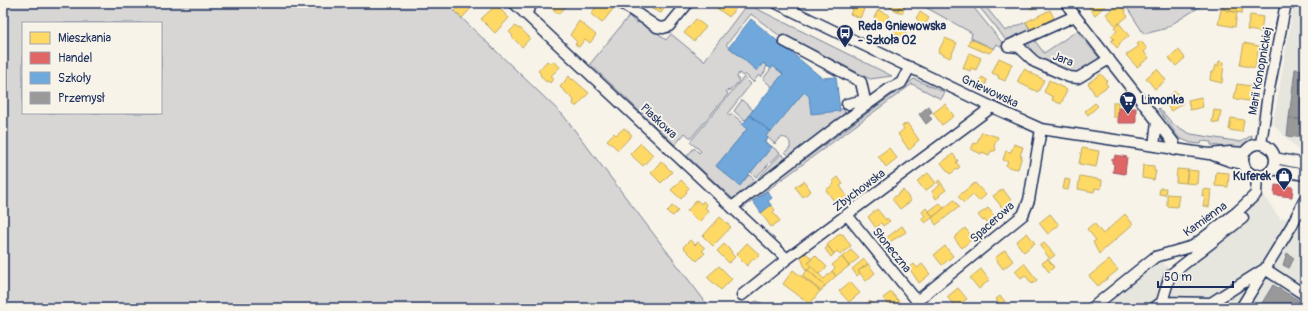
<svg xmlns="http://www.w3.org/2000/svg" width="1308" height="311" font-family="Pangolin,sans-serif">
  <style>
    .built { fill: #e6e5de }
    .green { fill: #d7d6d4; stroke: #798299; fill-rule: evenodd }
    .homes { fill: #ffd966; stroke: #bba664 }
    .shops { fill: #e06666; stroke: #a55664 }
    .schools { fill: #6fa8dc; stroke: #5684b6 }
    .industry { fill: #999; stroke: #737987 }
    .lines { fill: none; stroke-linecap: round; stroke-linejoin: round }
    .minor-casing { stroke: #1b2f5e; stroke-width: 13 }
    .minor { stroke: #f7f3e8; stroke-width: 10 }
    .labels { text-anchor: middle; stroke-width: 4; stroke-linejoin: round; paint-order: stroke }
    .poi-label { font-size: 12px; font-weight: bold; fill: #1b2f5e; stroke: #f7f3e8; text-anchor: start }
    .street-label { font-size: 12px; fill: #1b2f5e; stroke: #f7f3e8 }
  </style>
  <rect width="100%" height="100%" fill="#f7f3e8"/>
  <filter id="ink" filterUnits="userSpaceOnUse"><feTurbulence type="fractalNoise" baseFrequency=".025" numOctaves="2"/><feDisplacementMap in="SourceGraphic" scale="8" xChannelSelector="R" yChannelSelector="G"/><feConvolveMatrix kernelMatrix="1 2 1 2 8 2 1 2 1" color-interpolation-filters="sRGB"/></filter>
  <g filter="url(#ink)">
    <path class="built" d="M1294,3H1305V154L1300,152L1273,124Z
      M1262,195H1263L1281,220L1283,218L1288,219L1305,220V308H1101L1161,260L1169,269L1171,268Z"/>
    <path class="green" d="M3,3H448L450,7L563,115L710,308H3ZM23,23H161V113H23Z
      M918,3H970L1004,45L1002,47L997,44L994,49L971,38L972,33Z
      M976,3H983L1005,31L1026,22L1030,30L1012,37L1009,43L1007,42L994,24H993Z
      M1124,3H1206L1164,29L1144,34Z
      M747,4L892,76L870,79L787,36L784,39L751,14L726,45L757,70L763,63L767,67L765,69L766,70L761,77L759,75L753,82L745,74L743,76L739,73L737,77L739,81L731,90L726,91L728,94L691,138L685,133L675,145L590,64L629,16L636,23L643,21L666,40L671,34L704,61Z
      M1077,31L1101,60L1088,70L1072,75L1034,58L1027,40L1032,37L1044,53Z
      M773,66L783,74L772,87L763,79Z
      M744,77L751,84L727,114L730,116L732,114L742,122L741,124L747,129L716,166L740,185L749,175L758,182L755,184L753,182L747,186L748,188L734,200L687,156L694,148L699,153L701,151L690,142Z
      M914,79L944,92V94L941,99L912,84L743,208L742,207L743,205L794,163H800Z
      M804,92L839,109H844L845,117L791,158L785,152L790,148C792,136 779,134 775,144L766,136Z
      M742,100L753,110L746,120L744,119V120L734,111Z
      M1159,108L1173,124L1185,131L1191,134L1241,142L1252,135L1251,141L1241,149L1211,145V142L1202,141L1201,144L1191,143L1179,138L1158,109Z
      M765,141L780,153L756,177L751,172L771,148L764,142Z
      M781,154L788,160L760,180L758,178Z
      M757,301L773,308H736Z"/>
    <path class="homes" d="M462,3H470L473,6L462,18L455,11Z
      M552,3H568L559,14L549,6Z
      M597,3H605L613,9L602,23L591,14L598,4Z
      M649,3H668L661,13L652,9L653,7L649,4Z
      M716,3H734L737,6L729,17L714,6Z
      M854,3H862L866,5L860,18L850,14L853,8H851Z
      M888,3H898L901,4L897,11L889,7L890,4Z
      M1028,3H1042V4L1031,9Z
      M1088,3H1104L1106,5L1095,15L1086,4Z
      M1120,3L1126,11L1125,13L1128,16L1116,26L1106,14Z
      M1223,3L1243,5L1242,13L1227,11V9L1222,8Z
      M496,5L509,18L495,33L481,19Z
      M900,5L905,7L902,13L897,11Z
      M1221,9L1237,12L1235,27L1218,24Z
      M878,10L889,15L882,29L872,24L875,19L874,18Z
      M1050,10L1054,18L1031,30L1026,22Z
      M920,12L929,18L925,25L922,23L921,26L917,23L919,21L916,18Z
      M1250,15L1263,17L1261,32L1247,30Z
      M696,19L706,27L694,41L684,33Z
      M579,21L596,35L590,43L585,39L579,47L575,44L577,42L570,35Z
      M898,21L909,26L904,38L893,33Z
      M1119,23L1129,36L1119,44L1120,45L1117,48L1111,41L1114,39L1111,36L1117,31L1114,27Z
      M515,26L519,29L520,28L530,38L522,47L512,37L513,36L509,32Z
      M945,38L957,43L950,58L938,52Z
      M970,39L994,49L989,53L984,51V52L968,45Z
      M1141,41L1147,49L1144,52L1149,58L1137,67L1126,55L1139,46L1137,44Z
      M1244,43L1259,46L1255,68L1240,65Z
      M1179,50L1185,58L1176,66L1169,58Z
      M969,53L981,58L976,70L971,68L970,71L963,68Z
      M999,58L1012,64L1005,81L998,78L999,76L992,73Z
      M547,61L551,64L553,61L560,67L551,76L554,78L550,83L548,81L546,82L540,75L541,74L538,71Z
      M1219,61L1224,62L1222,83L1210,80L1211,72H1214L1216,65L1218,66Z
      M1024,69L1044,80L1038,92L1017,82Z
      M1157,69L1166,80L1155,89L1146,78Z
      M1101,74L1107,81L1105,82L1108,86L1095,95L1088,83Z
      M569,76L572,80L573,79L589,93L577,106H575L573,104L574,100L560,87Z
      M982,77L987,80L985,86L979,83Z
      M1049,80L1067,90L1061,104L1052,100L1053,97L1044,92Z
      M1237,84L1251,86L1249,101L1234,99Z
      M1175,91L1183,103L1171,111L1163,100Z
      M1201,97L1203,107L1190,110L1188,100Z
      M1113,102H1118V117H1113Z
      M1095,103L1098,106L1088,115L1085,111Z
      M945,104L954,116L942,125L933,113Z
      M1214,110L1221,111L1219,123L1212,122Z
      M1231,118L1244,120L1242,132L1229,130Z
      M907,123L919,140L914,144L915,145L909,150L898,134L904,129L902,126Z
      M624,128L632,135L618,150L607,140L614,133L616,135Z
      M982,132L998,137L994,146L996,149L995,151H991L989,155L982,152L981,154L971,149L974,143L976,144Z
      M641,143L653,155L643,166L630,154Z
      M1014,144L1023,147L1020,156H1022L1018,169L1007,167L1006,165L1008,162L1003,160L1006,151L1011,152Z
      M889,148L897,158L886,167L878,156Z
      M1082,148L1099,151L1096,167L1079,164Z
      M953,154L958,161L956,162L960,167L950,174L941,163Z
      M661,161L672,172L661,183L651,173Z
      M1143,165L1154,166V171H1156L1154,180L1142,178Z
      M1177,169L1188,170L1186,183L1176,182Z
      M1188,170L1198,171L1197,184L1186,183Z
      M1216,172L1229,173L1228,187L1215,186Z
      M928,173L936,183L925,191L917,181Z
      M1080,176L1102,180L1101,189L1095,188L1094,192L1078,189Z
      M838,177L843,184L840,186L847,196L836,204L826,190L834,184L832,182Z
      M1065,179L1070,180L1068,190L1063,189Z
      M681,180L689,188L686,191L687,192L681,199L671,190Z
      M939,180L946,190L939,195L940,196L936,199L932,191L940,185L937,182Z
      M804,181L811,191L803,197L795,187Z
      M975,183L986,195L979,201L973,195L964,203L958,196Z
      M1160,188H1166L1165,195L1159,194Z
      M1003,189L1013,203L1004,210L993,196Z
      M1203,189L1211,190L1209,207L1203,206L1205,196H1202Z
      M903,190L911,201L900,209L892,199Z
      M1167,194L1179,195L1177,207L1167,206Z
      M697,200L701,204L703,201L707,205L705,208L709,211L699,222L687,211Z
      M954,200L959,207L936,225L932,218Z
      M940,203L944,208L933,217L929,211Z
      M771,205L775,210L773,212L780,221L771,227L761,213Z
      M672,206L678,211L673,216L667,212Z
      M926,208L933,217L925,223L921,219L925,216L922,212Z
      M988,208L997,219L989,226L985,220L983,221L978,215Z
      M877,209L886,220L887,218L890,221L883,226L881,223L876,228L868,217Z
      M1050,214L1059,225L1048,234L1039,223Z
      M1125,214L1133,224L1099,254L1093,242L1096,240L1087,229L1094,223L1103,234Z
      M720,217L731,227L713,246L703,236Z
      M902,226L906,232L888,243L885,239Z
      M965,228L973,238L962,248L954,238Z
      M840,233L842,235L843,234L851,246L840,255L837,251L834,254L827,245Z
      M1027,233L1035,243L1024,252L1016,242Z
      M690,240L695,245L698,242L705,248L702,251L705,253L697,261L683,247Z
      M747,243L760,255L755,259L754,258L747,266L736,255Z
      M1044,243L1055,255L1050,259L1040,246Z
      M724,244L732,252L731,253L735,257L729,263L717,251Z
      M828,246L834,254L831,257L825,249Z
      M945,246L953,256L942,265L934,255Z
      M851,250L859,258L849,266L842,257Z
      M1005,250L1013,261L1003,269L995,258Z
      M806,253L812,259L808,263L811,266L806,271L801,257Z
      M815,255L827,267L819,274L808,263Z
      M842,257L849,266L836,276L832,271L835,268L832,265Z
      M864,259L868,264L858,271L860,273L857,276L852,269Z
      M1048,259L1054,267L1049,272L1042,263Z
      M1109,260L1118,270L1098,286L1089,276Z
      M1024,263L1037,280L1032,284L1025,275L1021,278L1015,271Z
      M868,264L875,273L866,281L858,271Z
      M914,264L917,268L922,264L930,274L919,283L909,268Z
      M719,266L732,279L721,290L707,277Z
      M811,266L824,279L832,271L836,276L825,286L808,270Z
      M981,269L989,280L979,289L970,278Z
      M793,270L820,291L810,304L783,284Z
      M808,270L825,286L821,291L802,276Z
      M850,282L860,293L849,302L839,291Z
      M958,288L967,299L956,307L947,297Z
      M891,292L902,305L899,308H891L883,298Z
      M1000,296L1005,301L1000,305L996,299Z
      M870,301L876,308H861Z"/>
    <path class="shops" d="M1118,108H1136V123H1118Z
      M1115,155L1127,157L1125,174L1113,172L1114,164L1112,163V159L1114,160Z
      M1275,185L1293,187L1292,197L1274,195Z"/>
    <path class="schools" d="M751,19L822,78L836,77L840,111L811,114L809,96L804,92L771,132L749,115L783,74L773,66L771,69L763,63L757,71L729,47Z
      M750,115L770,131L766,136L768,138L764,142L772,147L751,172H750L740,186L716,166L747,129L742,125Z
      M767,191L772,198L768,201L771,205L761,213L753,201Z"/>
    <path class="industry" d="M1295,69L1305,70V120L1289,118Z
      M929,106L932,112L928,115L932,119L926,124L919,114Z
      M1289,118L1305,120V138L1287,136Z
      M1305,225V241H1303L1304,238H1301L1302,229H1305Z
      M1287,253L1294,258L1289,268L1283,265Z
      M1273,285L1305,304V308H1259Z"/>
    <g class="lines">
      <defs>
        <path id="minor" d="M514,3L787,259
          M621,3L657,27L663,28L669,26L688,3
          M776,3L992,107L1041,129L1209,154L1230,152L1245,153
          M1066,3L1075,16L1174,143V150
          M525,14L533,3
          M784,41L861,82L866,105
          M1010,45L1075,16
          M1008,46L1019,47L1035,62L1069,77L1078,78L1109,59
          M847,104L865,100
          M1261,144L1268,94L1286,3
          M1243 160a16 16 0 1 1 32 0a16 16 0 1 1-32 0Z
          M1154,146L1157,121
          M1213,155L1230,161L1244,164
          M1275,158L1305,164
          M1272,169L1305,175
          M732,207L839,125L889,89L901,83L910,67
          M847,215L917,301
          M1265,269L1305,295
          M742,295L787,259L992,107
          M1162,302L1210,303
          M914,308L917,301L1023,215L1029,200L1041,129
          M1092,308L1155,257L1193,246L1237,212L1256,194L1257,175
          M1154,308L1162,302L1170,275L1243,218
          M1203,308L1263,270
          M1241,308L1292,225L1305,199"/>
      </defs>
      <use href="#minor" class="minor-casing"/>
      <use href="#minor" class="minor"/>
    </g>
  </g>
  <defs>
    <symbol id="bus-pin" viewBox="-11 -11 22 30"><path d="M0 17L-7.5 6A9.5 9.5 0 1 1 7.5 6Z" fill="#1b2f5e" stroke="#f7f3e8"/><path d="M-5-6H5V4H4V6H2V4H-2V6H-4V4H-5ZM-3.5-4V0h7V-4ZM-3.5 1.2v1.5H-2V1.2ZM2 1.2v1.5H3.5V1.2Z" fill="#fff"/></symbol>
    <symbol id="supermarket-pin" viewBox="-11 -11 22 30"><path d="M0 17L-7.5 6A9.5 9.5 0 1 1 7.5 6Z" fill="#1b2f5e" stroke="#f7f3e8"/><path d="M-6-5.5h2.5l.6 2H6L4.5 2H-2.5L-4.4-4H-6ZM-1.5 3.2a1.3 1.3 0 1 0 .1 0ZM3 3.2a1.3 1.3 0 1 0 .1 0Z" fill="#fff"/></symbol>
    <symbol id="shop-pin" viewBox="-11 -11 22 30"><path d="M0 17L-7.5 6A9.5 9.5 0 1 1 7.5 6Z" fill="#1b2f5e" stroke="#f7f3e8"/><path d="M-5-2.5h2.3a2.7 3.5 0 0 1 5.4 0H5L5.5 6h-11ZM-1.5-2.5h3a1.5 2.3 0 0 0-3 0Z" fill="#fff"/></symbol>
  </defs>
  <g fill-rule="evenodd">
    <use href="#bus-pin" x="835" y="23" width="20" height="27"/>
    <use href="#supermarket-pin" x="1118" y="90" width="20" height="27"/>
    <use href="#shop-pin" x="1274" y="166" width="20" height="27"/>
  </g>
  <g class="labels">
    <g class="poi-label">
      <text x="858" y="30">Reda Gniewowska<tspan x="858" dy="14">- Szkoła 02</tspan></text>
      <text x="1141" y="104">Limonka</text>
      <text x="1271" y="180" text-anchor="end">Kuferek</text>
    </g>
    <g class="street-label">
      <text transform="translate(1063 59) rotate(21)" y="4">Jara</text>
      <text transform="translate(1260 71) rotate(-80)" y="4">Marii Konopnickiej</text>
      <text transform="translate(990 91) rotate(25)" y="4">Gniewowska</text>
      <text transform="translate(659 121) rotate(43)" y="4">Piaskowa</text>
      <text transform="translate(859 190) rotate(-37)" y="4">Zbychowska</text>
      <text transform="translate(1205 219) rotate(-36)" y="4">Kamienna</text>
      <text transform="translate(992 222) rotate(-42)" y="4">Spacerowa</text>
      <text transform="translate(892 250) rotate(51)" y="4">Słoneczna</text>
    </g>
  </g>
  <rect width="1308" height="311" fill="none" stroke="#f7f3e8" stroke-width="16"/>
  <rect x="8" y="8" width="1292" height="295" fill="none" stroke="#1b2f5e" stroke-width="1.5" filter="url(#ink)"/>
  <rect x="22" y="22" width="140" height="92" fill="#f7f3e8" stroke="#9fa5b1"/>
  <rect x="30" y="32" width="20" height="12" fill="#ffd966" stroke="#9fa5b1"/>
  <text x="58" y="42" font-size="12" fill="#1b2f5e">Mieszkania</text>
  <rect x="30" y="52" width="20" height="12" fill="#e06666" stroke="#9fa5b1"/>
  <text x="58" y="62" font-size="12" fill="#1b2f5e">Handel</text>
  <rect x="30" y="72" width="20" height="12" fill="#6fa8dc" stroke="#9fa5b1"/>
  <text x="58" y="82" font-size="12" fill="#1b2f5e">Szkoły</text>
  <rect x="30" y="92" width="20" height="12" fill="#999999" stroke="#9fa5b1"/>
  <text x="58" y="102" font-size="12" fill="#1b2f5e">Przemysł</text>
  <path d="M1158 281v6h75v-6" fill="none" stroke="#1b2f5e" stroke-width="2"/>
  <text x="1164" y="281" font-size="12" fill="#1b2f5e" stroke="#f7f3e8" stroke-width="3" paint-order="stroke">50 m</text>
</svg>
